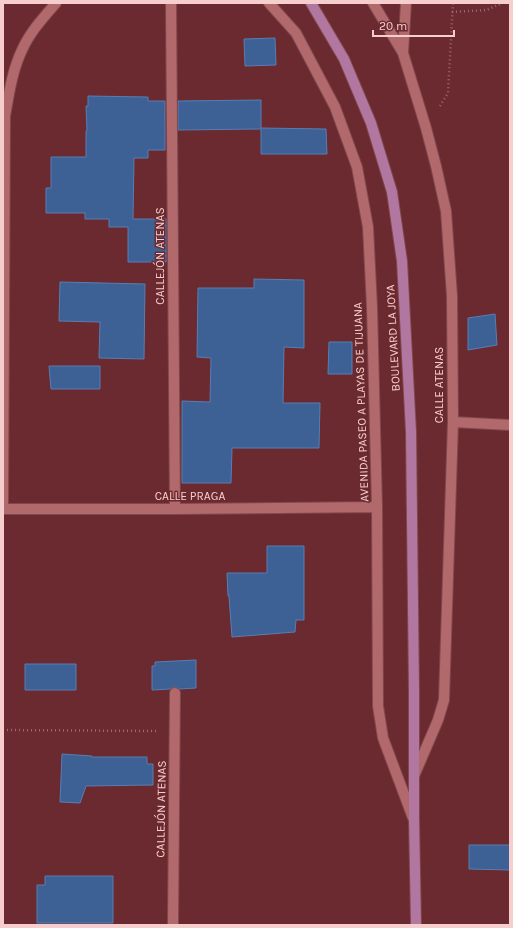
<svg xmlns="http://www.w3.org/2000/svg" width="513" height="928" font-family="Karla,sans-serif">
  <style>
    .building { fill: #3e6195; stroke: #597db3 }
    .lines { fill: none; stroke-linecap: round; stroke-linejoin: round }
    .service-casing { stroke: #80484e; stroke-width: 12 }
    .minor-casing { stroke: #80484e; stroke-width: 12 }
    .primary-casing { stroke: #80484e; stroke-width: 12 }
    .path { stroke: #9f676a; stroke-width: 2.5; stroke-dasharray: 1 3; stroke-linecap: butt }
    .service { stroke: #b2696c; stroke-width: 10 }
    .minor { stroke: #b2696c; stroke-width: 10 }
    .primary { stroke: #b277a0; stroke-width: 10 }
    .labels { text-anchor: middle; stroke-width: 3; stroke-linejoin: round; paint-order: stroke }
    .street-label { font-size: 12px; fill: #f7cece; stroke: #6b2a2f }
  </style>
  <rect width="100%" height="100%" fill="#6b2a2f"/>
  <path class="building" d="M275,38L276,65L245,66L244,39Z
    M88,96L148,97V101H165V150H148V158H134L133,219H166V262H128V227H109V219H85V213H46V188H51V157H86V131H87L86,106H88Z
    M261,100V128L326,129L327,154H261V129L178,130V101Z
    M254,279L304,280V348L284,347L283,403H320L319,448H232L231,483H182V401L210,402L211,358L197,357L198,288H254Z
    M60,282L145,284L144,359L99,358L100,322L59,321Z
    M495,314L497,345L468,350V318Z
    M329,342H352V374H328Z
    M49,366H100V389H51Z
    M267,546H304V620H296L295,632L232,637L229,596H228L227,573H267Z
    M196,660V688L180,689L175,687L170,689L152,690V666H155V662Z
    M25,664H76V690H25Z
    M62,754L92,756V757H147V764H153V785L86,786L80,803L60,802Z
    M469,845H510V870L469,869Z
    M45,876H113V923H37V885H45Z"/>
  <g class="lines">
    <defs>
      <path id="service" d="M171,3L175,509
        M453,422L510,425
        M173,925L175,693"/>
      <path id="minor" d="M269,3L296,33L335,107L357,167L368,227L372,307L377,507L378,706L383,738L413,818
        M373,3L403,53L426,128L436,166L446,211L452,296L453,422L444,700L438,720L414,776
        M403,53L406,3
        M3,505L5,116C9,94 12,71 22,50C30,32 43,18 56,3
        M3,509H175L377,507"/>
      <path id="primary" d="M311,3L344,59L371,123L392,192L402,261L411,432L414,691V818L416,925"/>
    </defs>
    <use href="#service" class="service-casing"/>
    <use href="#minor" class="minor-casing"/>
    <use href="#primary" class="primary-casing"/>
    <path class="path" d="M452,12L487,10L502,3
      M440,106L448,93L453,3
      M3,730L157,731"/>
    <use href="#service" class="service"/>
    <use href="#minor" class="minor"/>
    <use href="#primary" class="primary"/>
  </g>
  <g class="labels">
    <g class="street-label">
      <text transform="translate(160 256) rotate(-90)" y="4">CALLEJÓN ATENAS</text>
      <text transform="translate(393 338) rotate(-93)" y="4">BOULEVARD LA JOYA</text>
      <text transform="translate(439 385) rotate(-90)" y="4">CALLE ATENAS</text>
      <text transform="translate(361 402) rotate(-92)" y="4">AVENIDA PASEO A PLAYAS DE TIJUANA</text>
      <text x="190" y="500">CALLE PRAGA</text>
      <text transform="translate(161 809) rotate(-89)" y="4">CALLEJÓN ATENAS</text>
    </g>
  </g>
  <rect width="513" height="928" fill="none" stroke="#f7cece" stroke-width="8"/>
  <path d="M373 30v6h81v-6" fill="none" stroke="#f7cece" stroke-width="2"/>
  <text x="379" y="30" font-size="12" fill="#f7cece" stroke="#6b2a2f" stroke-width="3" paint-order="stroke">20 m</text>
</svg>
